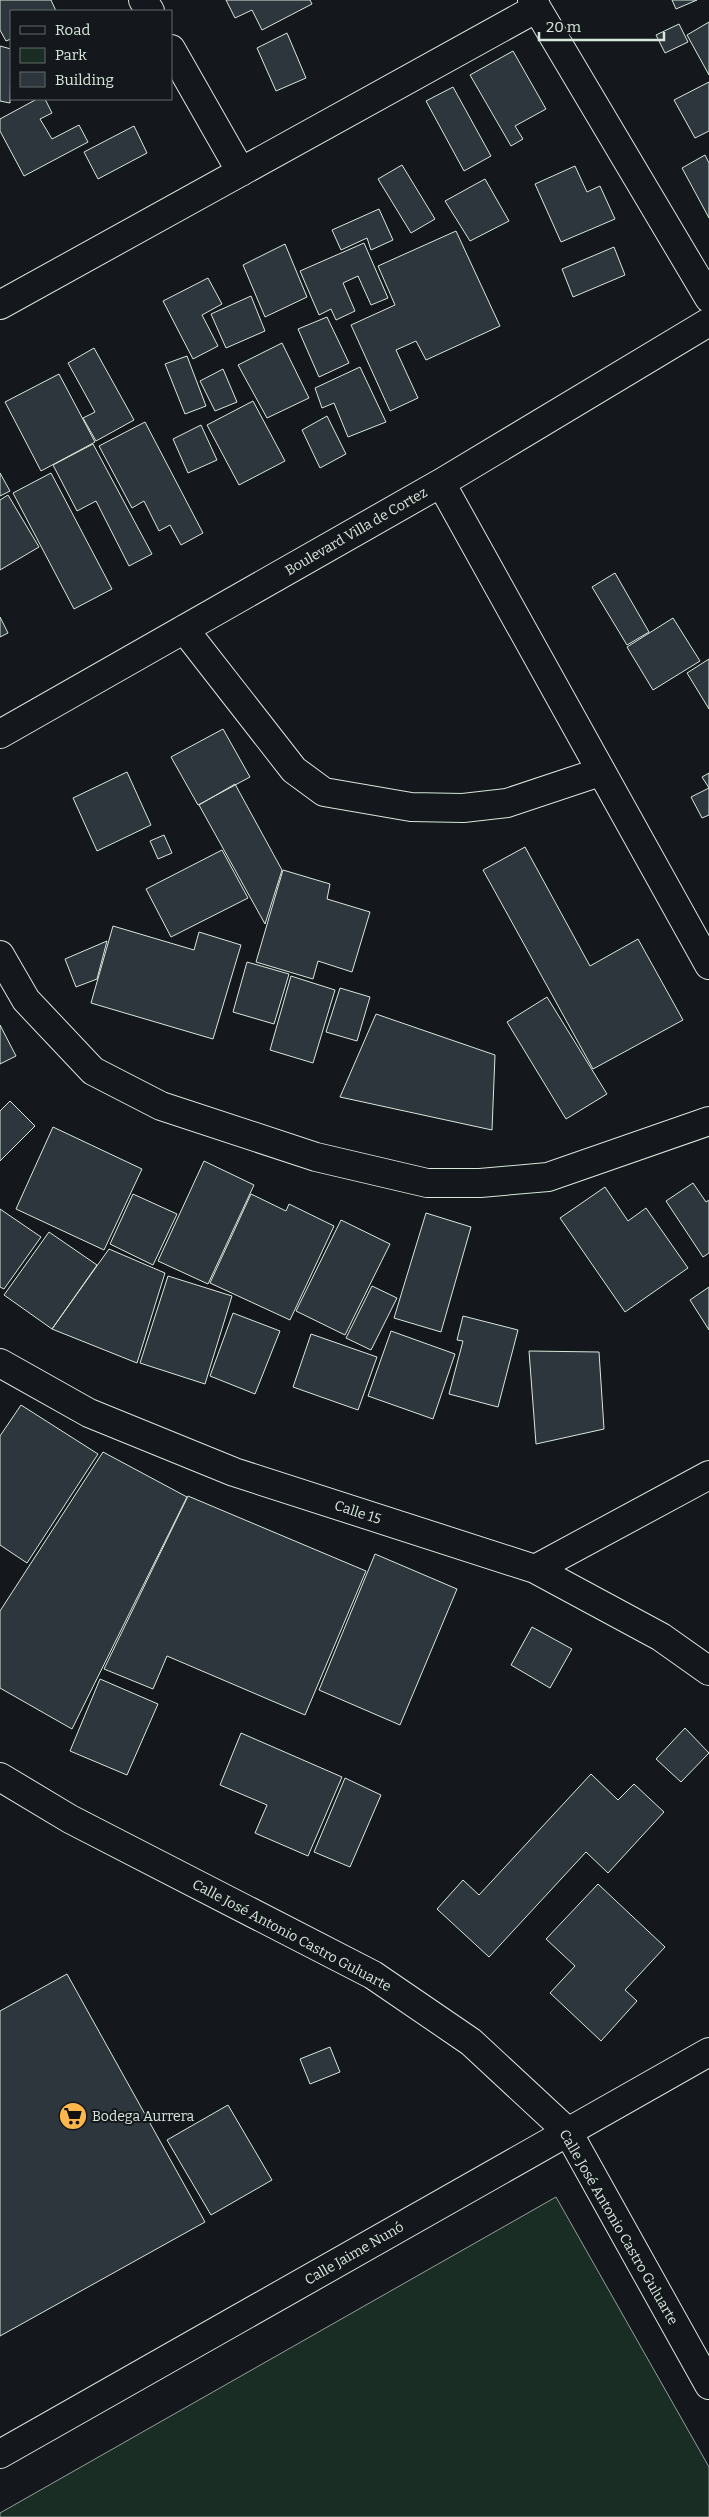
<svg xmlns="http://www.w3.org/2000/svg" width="709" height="2517" font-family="Bitter,serif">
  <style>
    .green { fill: #1a2d24; stroke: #939e99 }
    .building { fill: #2c363c; stroke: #d8e6dc }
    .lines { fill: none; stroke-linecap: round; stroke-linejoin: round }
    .street-casing { stroke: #d8e6dc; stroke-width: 30 }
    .street { stroke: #14181c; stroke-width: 28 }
    .labels { text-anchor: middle; stroke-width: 4; stroke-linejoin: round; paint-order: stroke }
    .street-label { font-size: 14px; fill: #d8e6dc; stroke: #14181c }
    .poi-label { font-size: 14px; fill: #d8e6dc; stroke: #14181c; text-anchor: start }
  </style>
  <rect width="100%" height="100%" fill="#14181c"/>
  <path class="green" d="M556,2197L709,2467V2517H0V2513Z"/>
  <path class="building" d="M0,0H51L56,11H11V39L6,41L0,30Z
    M226,0H310L312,4L262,30L252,10L235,18Z
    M672,0H697L676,9Z
    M709,22V75L687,35Z
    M679,24L688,42L665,53L656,35Z
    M287,33L306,78L276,91L257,48Z
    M0,46L11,49L10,103L0,101Z
    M513,51L546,109L515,126L523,139L511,146L470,75Z
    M709,82V131L695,138L674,100Z
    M453,87L491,156L464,171L426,101Z
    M37,99H45L52,113L40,119L52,139L79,125L88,142L24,176L0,131V119Z
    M134,126L147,153L98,179L84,152Z
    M705,155L709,163V218L682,168Z
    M402,165L435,219L411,233L378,179Z
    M575,166L587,192L600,186L615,219L561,242L535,184Z
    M485,179L509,221L470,241L445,201Z
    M379,209L393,240L371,250L367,238L341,250L332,230Z
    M456,231L500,326L426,360L416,341L396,350L418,398L390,411L351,325L395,305L378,266Z
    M364,243L388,298L371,305L358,276L343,283L355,311L336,320L331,309L319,315L300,271Z
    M285,244L307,297L265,317L243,265Z
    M614,247L625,275L573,297L562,269Z
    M208,278L222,304L202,315L218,346L193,359L163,301Z
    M251,296L265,331L226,348L211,314Z
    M327,317L349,363L319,377L298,329Z
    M282,343L309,398L267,418L238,365Z
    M94,348L134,420L96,441L83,418L95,412L68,363Z
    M187,356L206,406L185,414L165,364Z
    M360,367L386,422L348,437L334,403L322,408L315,388Z
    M223,369L237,402L215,411L200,381Z
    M59,374L95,442L41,471L5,402Z
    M253,401L285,461L239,485L207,425Z
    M327,416L346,454L320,468L302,430Z
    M145,422L203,533L181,545L170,525L159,531L144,501L132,508L99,446Z
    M201,425L217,460L188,473L173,439Z
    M93,444L152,554L129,566L96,501L77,511L53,465Z
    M0,473L10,491L0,496Z
    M51,473L112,589L74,609L13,493Z
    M8,495L39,547L0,570V500Z
    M615,573L649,632L627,645L592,587Z
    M0,617L8,633L0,637Z
    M673,618L700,661L653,690L627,647Z
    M709,659V709L687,673Z
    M223,729L250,777L198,805L171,757Z
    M127,772L151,825L97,851L73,798Z
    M709,773V815L702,818L691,797L709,788L702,777Z
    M235,784L282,870L265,924L199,805Z
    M164,835L172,853L158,859L150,841Z
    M525,847L590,966L638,939L683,1020L593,1069L483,870Z
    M222,850L248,898L171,937L146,889Z
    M283,870L330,884L327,899L370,912L352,972L318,961L313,979L256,962Z
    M113,926L194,950L199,932L241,945L213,1039L91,1003Z
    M107,941L97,979L76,987L65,959Z
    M247,962L289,974L274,1024L233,1012Z
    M291,976L335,990L313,1063L270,1050Z
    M340,988L370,997L357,1041L326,1032Z
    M547,997L607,1094L566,1119L507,1022Z
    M376,1014L495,1055L492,1130L340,1097Z
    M0,1025L16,1056L0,1064Z
    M10,1101L35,1126L0,1161V1111Z
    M53,1127L142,1169L104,1250L16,1209Z
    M204,1161L254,1185L208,1284L158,1261Z
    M693,1183L706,1202L709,1200V1253L703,1257L666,1201Z
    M605,1187L628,1221L646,1208L688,1268L625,1312L560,1218Z
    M133,1194L177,1214L153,1265L110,1244Z
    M251,1194L286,1211L289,1204L334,1226L290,1320L210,1283Z
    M0,1209L41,1237L4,1289L0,1287Z
    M426,1213L471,1227L441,1332L394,1318Z
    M341,1220L390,1244L345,1335L296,1311Z
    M49,1232L97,1265L52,1329L4,1295Z
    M109,1249L165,1273L137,1363L52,1329Z
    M168,1276L232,1296L205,1384L140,1363Z
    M372,1286L397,1298L371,1350L346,1338Z
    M709,1287V1330L690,1300Z
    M233,1313L280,1331L255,1394L210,1376Z
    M463,1316L518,1330L498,1407L449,1394L463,1341L457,1340Z
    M391,1331L455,1354L433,1419L368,1396Z
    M311,1334L377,1357L358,1410L293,1387Z
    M529,1351L599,1352L604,1429L536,1444Z
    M21,1405L98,1454L27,1563L0,1545V1436Z
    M103,1452L187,1497L72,1729L0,1688V1611Z
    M188,1496L366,1571L305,1715L167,1656L153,1689L104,1669Z
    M375,1554L457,1589L400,1725L319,1690Z
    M532,1627L572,1649L550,1688L511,1665Z
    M100,1679L158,1704L127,1775L70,1751Z
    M685,1728L709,1753L681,1782L656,1759Z
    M241,1733L342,1777L308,1856L255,1833L267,1805L220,1785Z
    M591,1774L618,1800L634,1784L664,1812L608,1873L586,1852L489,1957L437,1909L463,1880L479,1895Z
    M345,1778L381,1795L350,1867L314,1852Z
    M598,1884L665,1947L625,1990L637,2001L601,2041L550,1993L575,1966L546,1939Z
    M67,1974L205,2222L0,2336V2011Z
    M330,2047L340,2072L310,2084L300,2059Z
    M228,2105L272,2180L211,2215L167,2140Z"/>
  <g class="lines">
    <defs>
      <path id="street" d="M143,0L150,11
        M532,0L709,298
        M171,49L241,172
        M0,305L537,8
        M441,483L709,965
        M184,629L294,770L324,792L411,807L463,808L507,803L600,772
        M0,734L441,483L709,322
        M0,955L26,1000L93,1071L161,1106L316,1157L427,1183H480L548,1177L709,1121
        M0,1363L89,1413L234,1472L535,1569L661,1637L709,1671
        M535,1569L709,1475
        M0,1777L70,1819L373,1975L471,2042L568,2132L709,2385
        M0,2454L709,2052"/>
    </defs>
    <use href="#street" class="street-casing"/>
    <use href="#street" class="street"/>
  </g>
  <defs>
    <symbol id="supermarket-disc" viewBox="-11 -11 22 22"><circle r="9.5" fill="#ffb74d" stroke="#14181c"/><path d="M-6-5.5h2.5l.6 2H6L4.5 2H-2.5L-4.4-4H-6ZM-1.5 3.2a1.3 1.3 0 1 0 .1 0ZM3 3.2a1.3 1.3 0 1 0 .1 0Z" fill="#111"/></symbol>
  </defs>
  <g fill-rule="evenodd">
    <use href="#supermarket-disc" x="57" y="2100" width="32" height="32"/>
  </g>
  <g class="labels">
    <g class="street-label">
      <text transform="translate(356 531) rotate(-30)" y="5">Boulevard Villa de Cortez</text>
      <text transform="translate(358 1512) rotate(18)" y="5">Calle 15</text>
      <text transform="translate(292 1935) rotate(28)" y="5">Calle José Antonio Castro Guluarte</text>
      <text transform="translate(619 2227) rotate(60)" y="5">Calle José Antonio Castro Guluarte</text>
      <text transform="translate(354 2253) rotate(-30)" y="5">Calle Jaime Nunó</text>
    </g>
    <g class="poi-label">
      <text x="92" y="2121">Bodega Aurrera</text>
    </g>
  </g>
  <rect x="10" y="10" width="162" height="90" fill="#14181c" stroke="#626a69"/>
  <rect x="20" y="26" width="25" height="8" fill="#14181c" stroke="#626a69"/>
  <text x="55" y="35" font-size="15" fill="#d8e6dc">Road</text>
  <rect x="20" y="48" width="25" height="15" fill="#1a2d24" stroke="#626a69"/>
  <text x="55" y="60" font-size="15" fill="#d8e6dc">Park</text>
  <rect x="20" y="72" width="25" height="15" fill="#2c363c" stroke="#626a69"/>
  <text x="55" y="85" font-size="15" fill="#d8e6dc">Building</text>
  <path d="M539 32v8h125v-8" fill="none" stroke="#d8e6dc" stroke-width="2.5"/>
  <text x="546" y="32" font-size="15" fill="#d8e6dc" stroke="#14181c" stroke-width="4" paint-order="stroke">20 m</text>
</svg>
